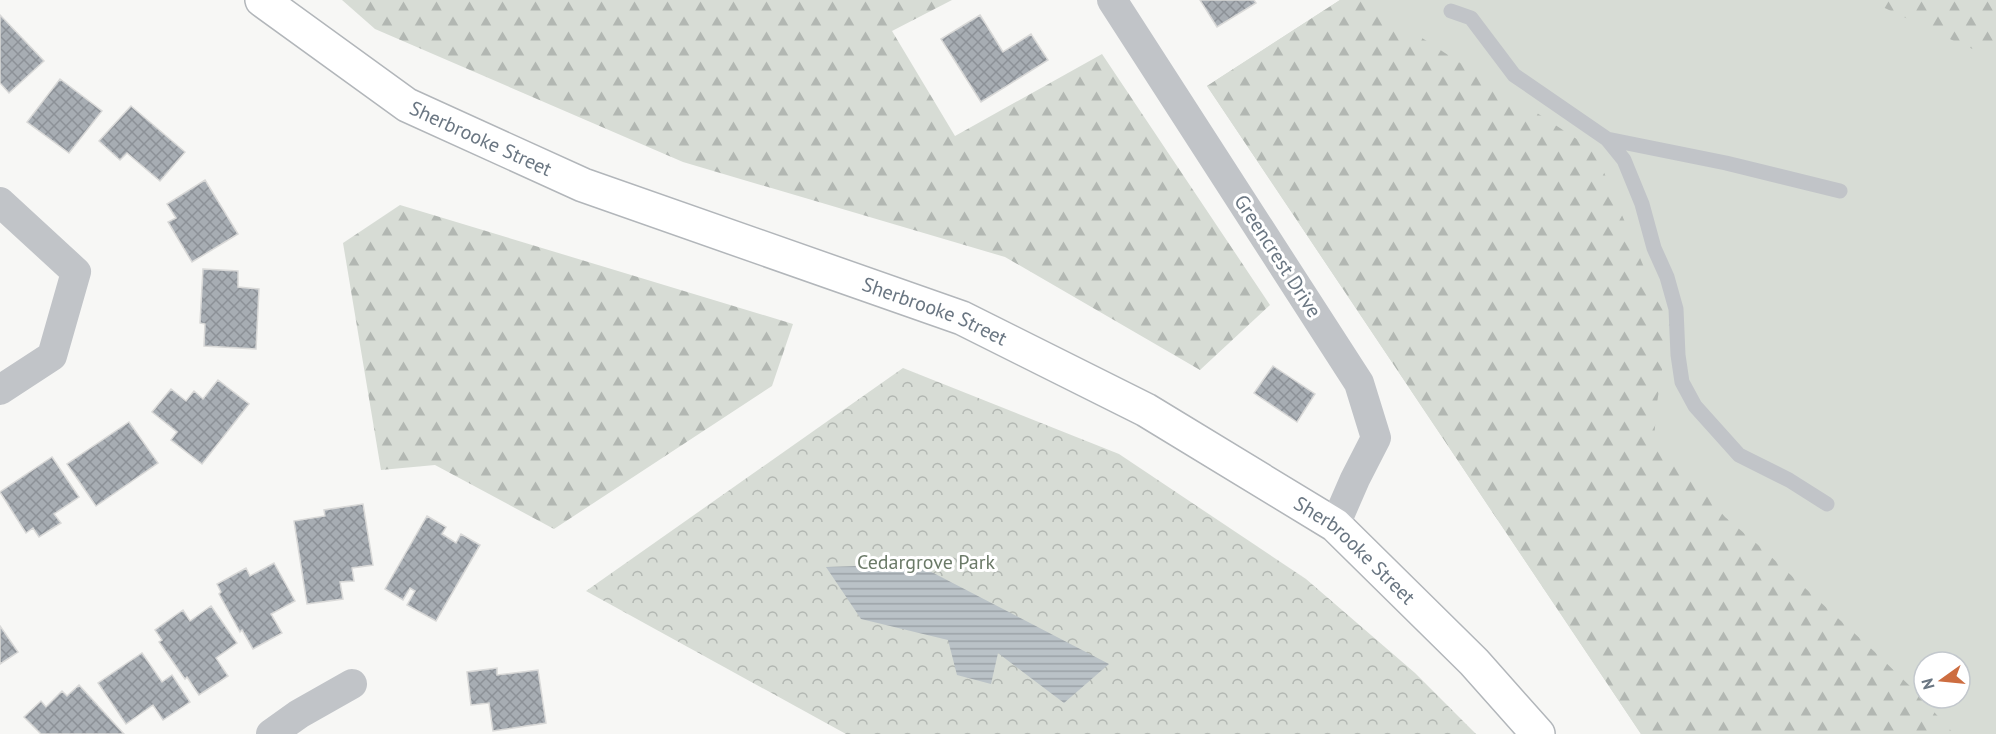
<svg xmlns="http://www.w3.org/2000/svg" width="1996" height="734" font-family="'PT Sans',sans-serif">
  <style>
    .grass { fill: #d7dcd5; fill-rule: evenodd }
    .forest { fill: url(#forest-firs) }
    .park { fill: url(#park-crowns) }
    .water { fill: url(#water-rules) }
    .building { fill: url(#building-cross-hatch); stroke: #d9d9d8; stroke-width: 1.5 }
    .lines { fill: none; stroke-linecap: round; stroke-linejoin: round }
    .secondary-casing { stroke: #b2b6ba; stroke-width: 36 }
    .lane { stroke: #c1c4c8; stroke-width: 15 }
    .street { stroke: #c1c4c8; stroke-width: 30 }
    .secondary { stroke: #fff; stroke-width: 33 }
    .labels { text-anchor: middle; stroke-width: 6; stroke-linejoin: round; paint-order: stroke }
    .street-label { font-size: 20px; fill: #6a7682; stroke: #fff }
    .park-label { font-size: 20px; fill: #6b7a68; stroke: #fff }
  </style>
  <defs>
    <pattern id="forest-firs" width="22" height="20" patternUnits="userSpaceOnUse" patternTransform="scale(1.5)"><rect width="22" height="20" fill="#d7dcd5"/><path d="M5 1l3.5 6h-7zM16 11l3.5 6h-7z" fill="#b2b7b2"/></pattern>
    <pattern id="park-crowns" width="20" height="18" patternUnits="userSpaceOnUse" patternTransform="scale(1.5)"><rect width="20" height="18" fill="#d7dcd5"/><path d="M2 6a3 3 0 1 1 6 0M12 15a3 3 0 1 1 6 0" fill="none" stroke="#b2b7b2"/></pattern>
    <pattern id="water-rules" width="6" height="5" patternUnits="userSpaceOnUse" patternTransform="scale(1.5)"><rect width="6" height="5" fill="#bac2c7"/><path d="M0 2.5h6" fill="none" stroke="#9ba2a7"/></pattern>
    <pattern id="building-cross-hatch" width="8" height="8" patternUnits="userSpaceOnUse" patternTransform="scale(1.5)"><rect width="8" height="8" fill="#a7adb3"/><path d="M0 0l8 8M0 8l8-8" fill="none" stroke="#8c9197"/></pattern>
  </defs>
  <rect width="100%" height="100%" fill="#f7f7f5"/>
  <path class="grass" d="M1340,0H1996V734H1641L1207,86ZM1924,662H1960V698H1924Z"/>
  <path class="forest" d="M342,0H952L892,31L955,136L1102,54L1270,305L1200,370L1005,257L683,162L375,29Z
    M1340,0H1364L1595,151L1651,284L1673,319L1665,351L1657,403L1654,439L1662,455L1686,472L1725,517L1757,544L1877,654L1916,692L1954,734H1641L1207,86Z
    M1868,0H1996V59L1954,41Z
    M400,205L793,324L772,386L554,529L435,465L381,470L343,243Z"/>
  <path class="park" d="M903,368L1119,454L1306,579L1415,673L1476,734H846L586,591Z"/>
  <path class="water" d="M916,564L1109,664L1064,703L998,653L991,684L957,675L948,640L861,619L826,567Z"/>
  <path class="building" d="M1200,0H1254L1256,3L1217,27Z
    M0,15L44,61L9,93L0,83Z
    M980,15L1003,52L1031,34L1048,60L981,102L941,39Z
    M60,79L102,111L69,153L27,122Z
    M131,106L185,152L160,181L127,153L120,160L99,141Z
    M205,180L238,234L192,262L168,222L176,218L167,204Z
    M203,269L238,271V287L259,289L256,349L204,346L205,324L200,323Z
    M1273,366L1315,394L1297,422L1254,393Z
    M218,380L249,404L202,464L171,440L177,432L152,412L171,389L186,401L194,391L203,399Z
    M129,422L158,463L96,506L67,464Z
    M52,457L79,497L54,514L61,523L39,537L33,528L26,533L0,492Z
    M363,504L373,565L352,568L354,581L340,582L343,599L307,604L294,521L325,516L324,510Z
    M427,516L446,527L442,534L456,543L461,534L480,545L436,621L407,605L415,591L410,588L403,600L385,589Z
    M274,563L295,601L271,614L282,633L253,649L242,630L240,632L219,594L221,592L217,584L246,568L250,576Z
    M211,606L237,643L216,658L228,676L199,695L187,677L185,679L159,642L162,640L155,630L183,610L190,621Z
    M0,626L18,652L0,664Z
    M142,653L162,682L172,675L190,702L163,720L153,705L126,724L98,683Z
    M497,668V675L538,670L546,723L493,731L489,703L471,705L467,672Z
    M79,685L124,734H41L24,717L41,701L46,707L62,691L67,696Z"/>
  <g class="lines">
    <defs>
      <g id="secondary">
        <path id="s1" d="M262,0L407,105L583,185L962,318L1146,410L1335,525L1474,662L1538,734"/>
      </g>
    </defs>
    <use href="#secondary" class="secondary-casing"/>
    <path class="lane" d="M1451,11L1471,18L1514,75L1607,139L1624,160L1642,204L1654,248L1667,277L1676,309L1678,355L1682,382L1695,406L1739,455L1789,480L1827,504
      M1607,139L1726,163L1840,191"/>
    <path class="street" d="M1112,0L1359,383L1376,438L1355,479L1335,525
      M0,202L76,272L52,356L0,390
      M271,734L299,714L352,684"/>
    <use href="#secondary" class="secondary"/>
  </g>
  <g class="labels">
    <g class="street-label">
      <text dy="7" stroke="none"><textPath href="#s1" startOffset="260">Sherbrooke Street</textPath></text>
      <text transform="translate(1278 256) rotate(57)" y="7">Greencrest Drive</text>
      <text dy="7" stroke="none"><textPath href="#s1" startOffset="746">Sherbrooke Street</textPath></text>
      <text dy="7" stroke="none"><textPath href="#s1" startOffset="1232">Sherbrooke Street</textPath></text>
    </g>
    <g class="park-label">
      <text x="926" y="569">Cedargrove Park</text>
    </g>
  </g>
  <g transform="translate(1942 680) rotate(255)"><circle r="28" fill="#ffffff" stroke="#c3c8cd" stroke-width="1.5"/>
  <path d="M0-4.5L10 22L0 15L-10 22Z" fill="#cd6d40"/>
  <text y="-9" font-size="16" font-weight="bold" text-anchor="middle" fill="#6a7682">N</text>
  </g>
</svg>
